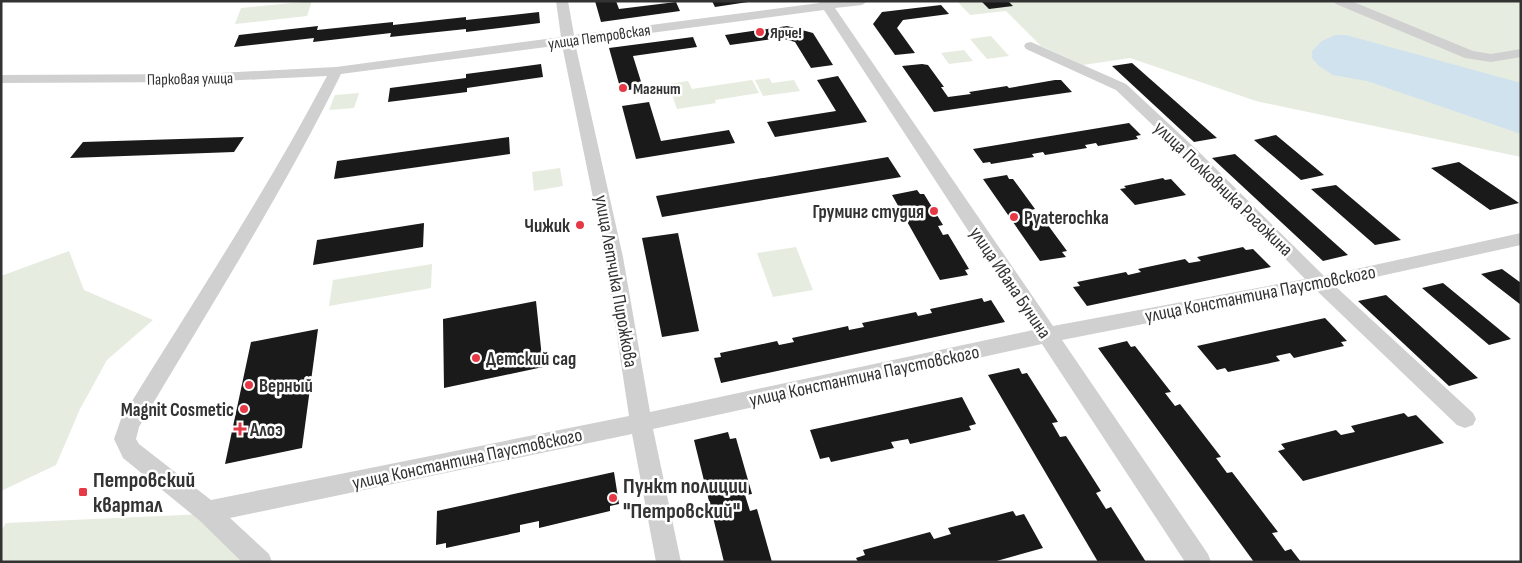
<svg xmlns="http://www.w3.org/2000/svg" width="1522" height="563" font-family="'Sofia Sans Condensed',sans-serif">
  <style>
    .green { fill: #e6ecdf }
    .water { fill: #cfe2ee }
    .building { fill: #1a1a1a }
    .lines { fill: none; stroke-linecap: round; stroke-linejoin: round }
    .street { fill: #d0d0d0; fill-rule: evenodd }
    .poi-dot { fill: #e63946; stroke: #fff; stroke-width: 2 }
    .labels { text-anchor: middle; stroke-width: 5; stroke-linejoin: round; paint-order: stroke }
    .far-poi-label { font-size: 16px; font-weight: bold; fill: #333; stroke: #fff; text-anchor: start }
    .far-street-label { font-size: 16px; fill: #333; stroke: #fff }
    .street-label { font-size: 19px; fill: #333; stroke: #fff }
    .poi-label { font-size: 19px; font-weight: bold; fill: #333; stroke: #fff; text-anchor: start }
    .near-poi-label { font-size: 22px; font-weight: bold; fill: #333; stroke: #fff; text-anchor: start }
  </style>
  <rect width="100%" height="100%" fill="#fff"/>
  <path class="green" d="M312,1L307,16L235,24L241,8Z
    M957,1H1521V157L1256,101L1130,58L1083,65L1041,46L1006,11L970,15Z
    M991,36L1009,56L987,59L970,39Z
    M964,50L973,61L949,64L941,53Z
    M769,78L772,83L794,80L800,91L763,96L755,80Z
    M752,80L759,93L715,100L716,103L677,109L668,84L688,81L692,89Z
    M359,93L354,108L329,110L335,95Z
    M560,168L563,186L534,191L532,172Z
    M796,247L813,290L773,297L757,253Z
    M69,251L84,290L153,320L107,360L80,409L56,465L1,491V276Z
    M432,264L431,288L329,306L333,280Z
    M204,514L253,562H1V531L6,523Z"/>
  <path class="water" d="M1335,35H1346L1521,83V134L1367,81L1333,75L1319,66L1312,58V51L1322,41Z"/>
  <path class="building" d="M595,1H616L619,9L676,2L680,11L601,22Z
    M712,1H748V2L715,7Z
    M981,1H1008L1013,6L989,9Z
    M941,5L949,14L903,20L897,28L915,53L895,55L873,24L882,12Z
    M539,12L540,23L466,32V29L390,37L391,33L313,42L314,38L234,47L239,35L318,26L317,30L393,22V25L466,17V20Z
    M787,26L813,33L833,65L811,68L795,42L781,38L730,45L725,35Z
    M693,37L697,47L633,56L643,88L621,91L609,48Z
    M1132,63L1217,138L1194,142L1112,66Z
    M541,64L543,77L467,88V92L388,102L390,88L466,78V74Z
    M922,64L928,65L944,87H941L948,97L971,94L969,92L1007,86L1009,88L1055,80H1061L1072,92L934,112L902,66Z
    M838,76L867,122L775,137L767,122L836,111L817,80Z
    M649,102L661,141L729,130L735,143L636,159L622,106Z
    M1129,123L1141,135L1136,136L1138,139L1098,146L1096,143L1085,145L1087,148L1045,155L1043,152L1032,154L1034,157L991,164L990,162L983,163L973,149Z
    M1276,135L1324,175L1301,180L1254,140Z
    M244,137L234,152L70,158L83,142Z
    M509,137L510,154L334,179L337,161Z
    M1235,154L1348,255L1323,261L1212,158Z
    M888,157L901,177L662,217L656,196Z
    M1459,162L1519,203L1490,210L1431,168Z
    M1007,175L1009,179H1013L1035,209L1031,210L1037,218L1042,217L1067,251L1062,252L1066,257L1040,261L983,179Z
    M1163,178L1165,180L1171,179L1186,195L1135,205L1120,189L1126,188L1124,186Z
    M1336,185L1401,240L1375,245L1311,189Z
    M917,190L920,194H924L943,225L938,226L943,235L948,234L969,269L965,270L968,275L940,280L892,195Z
    M424,223L423,247L313,265L317,240Z
    M678,233L699,331L662,337L642,238Z
    M1243,247L1246,250L1253,249L1271,267L1087,306L1073,287L1080,286L1077,282L1126,272L1128,275L1141,272L1138,269L1185,259L1189,263L1201,261L1197,257Z
    M1502,269L1521,283V305L1481,274Z
    M1443,283L1511,339L1489,345L1422,288Z
    M1386,295L1478,378L1449,386L1358,301Z
    M982,298L984,302L991,300L1005,322L721,383L714,358L721,357L720,353L777,341L779,345L794,342L792,338L848,326L849,330L864,327L862,323L916,312L918,316L932,313L930,309Z
    M536,301L543,367L444,388L443,319Z
    M1325,318L1347,341L1341,342L1344,346L1294,358L1290,353L1276,356L1280,361L1228,372L1225,368L1217,370L1197,346Z
    M318,329L302,448L225,464L251,342Z
    M1127,341L1131,347L1135,346L1171,392L1165,393L1175,406L1180,404L1221,457L1216,458L1227,473L1232,472L1278,532L1272,533L1285,551L1291,549L1301,562H1254L1098,348Z
    M1019,368L1022,374L1027,373L1058,422L1052,423L1060,437L1066,436L1101,491L1096,493L1106,509L1111,507L1146,562H1098L988,375Z
    M962,397L976,424L969,426L971,430L910,444L908,439L891,442L894,448L831,462L829,457L820,459L810,430Z
    M1404,413L1408,417L1416,415L1444,443L1303,481L1278,451L1285,449L1281,444L1336,430L1341,435L1355,432L1351,426Z
    M728,432L730,439L736,438L752,494L745,495L750,511L757,509L772,562H724L694,440Z
    M614,472L619,504L610,506V511L539,528V521L520,525V532L446,548V543L436,545L437,511Z
    M1013,511L1016,516L1024,514L1043,548L993,562H858L856,558L865,555L863,550L930,532L934,539L951,534L948,528Z"/>
  <g class="lines">
    <path class="street" d="M556,1H568L574,35L819,3L818,1H868L862,5L835,8L1053,326L1305,279L1184,155L1116,90L1026,49L1024,46L1026,43L1031,42L1126,84L1196,149L1324,276L1521,233V245L1335,286L1473,413L1476,419L1473,425L1465,428L1457,425L1316,290L1062,340L1208,554L1211,562H1185L1042,344L653,429L681,562H656L632,434L230,518L269,554L272,562H242L199,520L123,458L114,439L121,419C191,305 265,194 327,76L200,82L1,83V75L200,74L336,67L561,37ZM824,10L1033,330L650,412L623,257L575,43ZM562,45L605,257L629,416L211,500L139,444L136,439L139,427C208,310 281,196 341,74Z
      M1334,1H1351L1473,51L1491,54L1521,49V57L1491,62L1465,58L1336,4Z"/>
  </g>
  <g class="poi-dot">
    <circle cx="760" cy="32" r="5"/>
    <circle cx="623" cy="88" r="5"/>
    <circle cx="934" cy="211" r="5"/>
    <circle cx="1014" cy="217" r="5"/>
    <circle cx="580" cy="225" r="5"/>
    <circle cx="476" cy="358" r="5"/>
    <circle cx="249" cy="385" r="5"/>
    <circle cx="244" cy="409" r="5"/>
    <path d="M237.5 421.5h5v5h5v5h-5v5h-5v-5h-5v-5h5z"/>
    <rect x="78" y="487" width="10" height="10" rx="2.5"/>
    <circle cx="613" cy="498" r="5"/>
  </g>
  <g class="labels">
    <g class="far-poi-label">
      <text x="770" y="38">Ярче!</text>
      <text x="633" y="94">Магнит</text>
    </g>
    <g class="far-street-label">
      <text transform="translate(599 36) rotate(-8)" y="6">улица Петровская</text>
      <text transform="translate(190 78) rotate(-1)" y="6">Парковая улица</text>
    </g>
    <g class="street-label">
      <text transform="translate(1224 188) rotate(44)" y="7">улица Полковника Рогожина</text>
      <text transform="translate(617 281) rotate(80)" y="7">улица Летчика Пирожкова</text>
      <text transform="translate(1011 282) rotate(56)" y="7">улица Ивана Бунина</text>
      <text transform="translate(1260 293) rotate(-11)" y="7">улица Константина Паустовского</text>
      <text transform="translate(864 375) rotate(-12)" y="7">улица Константина Паустовского</text>
      <text transform="translate(467 458) rotate(-12)" y="7">улица Константина Паустовского</text>
    </g>
    <g class="poi-label">
      <text x="924" y="218" text-anchor="end">Груминг студия</text>
      <text x="1024" y="224">Pyaterochka</text>
      <text x="570" y="232" text-anchor="end">Чижик</text>
      <text x="486" y="365">Детский сад</text>
      <text x="259" y="392">Верный</text>
      <text x="234" y="416" text-anchor="end">Magnit Cosmetic</text>
      <text x="250" y="436">Алоэ</text>
    </g>
    <g class="near-poi-label">
      <text x="93" y="487">Петровский<tspan x="93" dy="25">квартал</tspan></text>
      <text x="623" y="493">Пункт полиции<tspan x="623" dy="25">"Петровский"</tspan></text>
    </g>
  </g>
  <rect width="1522" height="563" fill="none" stroke="#333333" stroke-width="5"/>
</svg>
